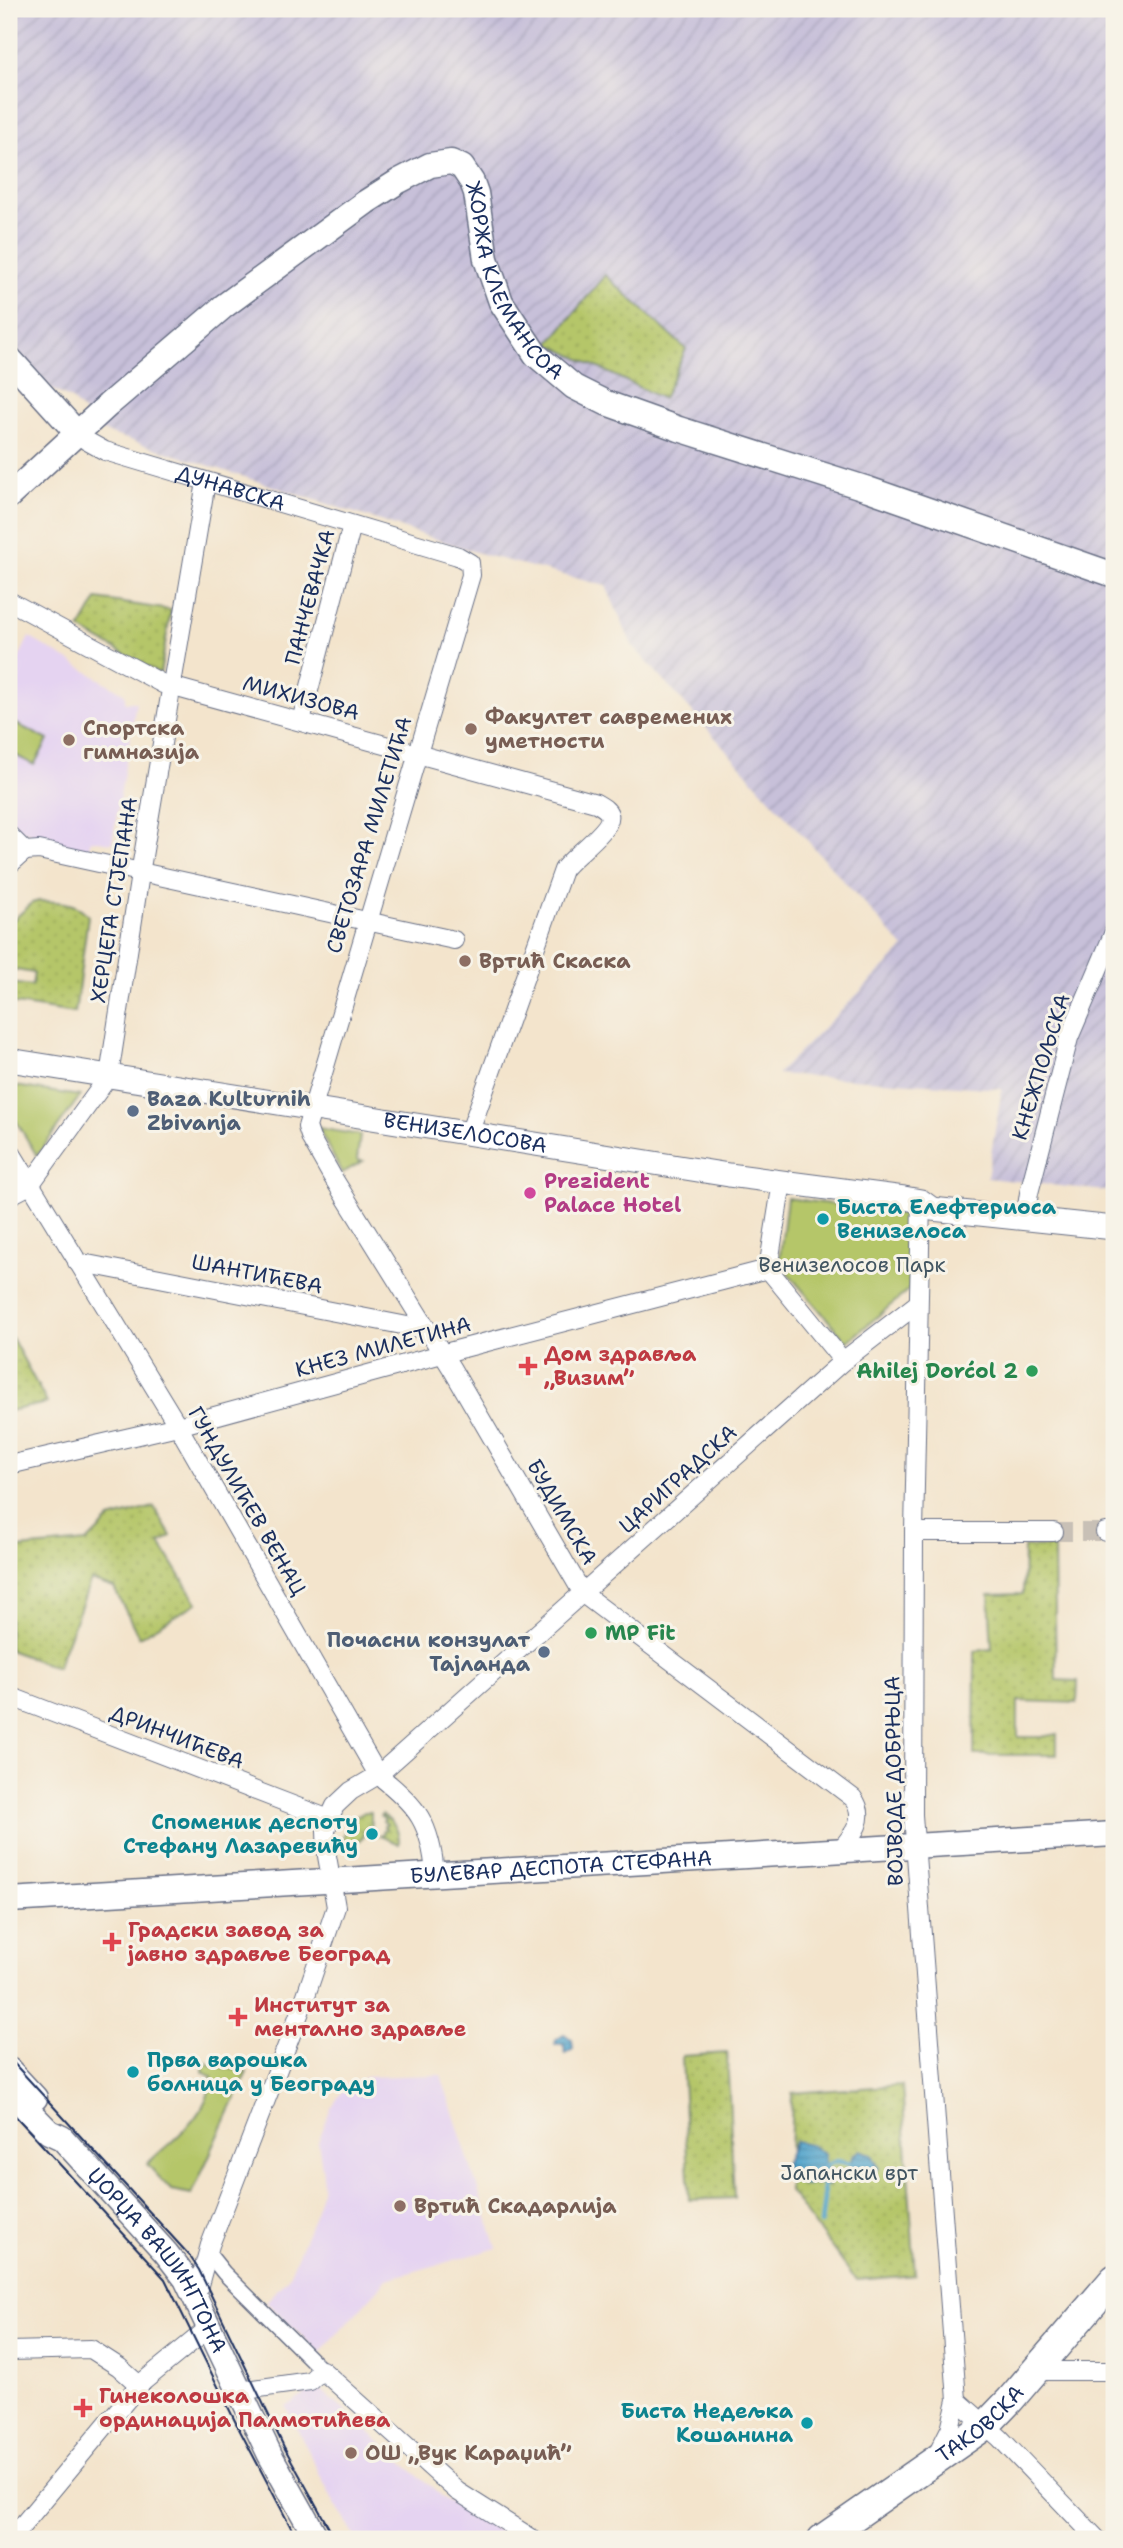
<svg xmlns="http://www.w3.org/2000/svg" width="1123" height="2548" font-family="'Shantell Sans',sans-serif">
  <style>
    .built { fill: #e5d3f1 }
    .industrial { fill: url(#industrial-furrows) }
    .grass { fill: url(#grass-dots); stroke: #687a64; stroke-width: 2 }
    .park { fill: #b5c669; stroke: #687a64; stroke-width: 2 }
    .water { fill: url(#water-rules); stroke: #366a95; stroke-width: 2 }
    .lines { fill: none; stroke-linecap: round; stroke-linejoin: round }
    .stream { stroke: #51a4cc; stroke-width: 4.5 }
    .pedestrian-tunnel { stroke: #c8c0b6; stroke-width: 14; stroke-dasharray: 14 7; stroke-linecap: butt }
    .minor-tunnel { stroke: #c8c0b6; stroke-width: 18; stroke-dasharray: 18 9; stroke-linecap: butt }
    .pedestrian-casing { stroke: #676e84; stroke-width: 17 }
    .minor-casing { stroke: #676e84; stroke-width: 20 }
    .tertiary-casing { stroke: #676e84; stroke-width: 25 }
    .secondary-casing { stroke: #676e84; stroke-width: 27 }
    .primary-casing { stroke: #676e84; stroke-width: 31 }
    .pedestrian { stroke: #fff; stroke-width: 14 }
    .minor { stroke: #fff; stroke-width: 18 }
    .tertiary { stroke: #fff; stroke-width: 23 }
    .secondary { stroke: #fff; stroke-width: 24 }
    .primary { stroke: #fff; stroke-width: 28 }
    .tram { stroke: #1b2f5e; stroke-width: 2 }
    .education-dot { fill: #8d6e63; stroke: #f7f3e8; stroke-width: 2.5 }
    .service-dot { fill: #5c6f8a; stroke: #f7f3e8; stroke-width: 2.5 }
    .hotel-dot { fill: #d1479c; stroke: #f7f3e8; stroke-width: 2.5 }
    .culture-dot { fill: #0f9aa8; stroke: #f7f3e8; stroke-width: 2.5 }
    .health-dot { fill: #e0444e; stroke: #f7f3e8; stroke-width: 2.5 }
    .leisure-dot { fill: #2e9e5b; stroke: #f7f3e8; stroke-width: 2.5 }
    .labels { text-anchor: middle; stroke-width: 6; stroke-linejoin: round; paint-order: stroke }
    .street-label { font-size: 21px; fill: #1b2f5e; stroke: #f7f3e8 }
    .education-label { font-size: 21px; font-weight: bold; fill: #785e54; stroke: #f7f3e8; text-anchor: start }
    .service-label { font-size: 21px; font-weight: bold; fill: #4e5e75; stroke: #f7f3e8; text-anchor: start }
    .hotel-label { font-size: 21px; font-weight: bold; fill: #b23c85; stroke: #f7f3e8; text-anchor: start }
    .culture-label { font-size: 21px; font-weight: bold; fill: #0d838f; stroke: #f7f3e8; text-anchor: start }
    .park-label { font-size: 21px; fill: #425561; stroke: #f7f3e8 }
    .health-label { font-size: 21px; font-weight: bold; fill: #be3a42; stroke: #f7f3e8; text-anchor: start }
    .leisure-label { font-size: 21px; font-weight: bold; fill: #27864d; stroke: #f7f3e8; text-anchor: end }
  </style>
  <defs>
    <pattern id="industrial-furrows" width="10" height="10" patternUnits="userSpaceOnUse" patternTransform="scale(1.75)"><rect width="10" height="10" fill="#c7c0d9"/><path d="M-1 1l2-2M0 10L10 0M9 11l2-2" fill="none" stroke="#aaa5bd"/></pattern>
    <pattern id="grass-dots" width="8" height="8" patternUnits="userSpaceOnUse" patternTransform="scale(1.75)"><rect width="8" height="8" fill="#b5c669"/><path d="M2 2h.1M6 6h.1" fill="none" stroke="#9baa5d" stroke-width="1.8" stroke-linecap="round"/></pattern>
    <pattern id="water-rules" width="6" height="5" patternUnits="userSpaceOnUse" patternTransform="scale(1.75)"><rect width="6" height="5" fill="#51a4cc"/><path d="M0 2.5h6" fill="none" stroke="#4286a9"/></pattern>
  </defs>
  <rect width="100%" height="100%" fill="#f7f3e8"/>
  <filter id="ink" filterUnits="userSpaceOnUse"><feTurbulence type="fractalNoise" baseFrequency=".0143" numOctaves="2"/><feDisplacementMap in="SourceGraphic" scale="14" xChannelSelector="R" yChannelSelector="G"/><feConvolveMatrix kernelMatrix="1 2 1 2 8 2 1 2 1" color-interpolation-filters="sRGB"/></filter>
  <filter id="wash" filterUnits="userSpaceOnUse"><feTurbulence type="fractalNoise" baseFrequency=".00686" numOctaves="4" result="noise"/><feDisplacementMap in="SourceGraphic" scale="28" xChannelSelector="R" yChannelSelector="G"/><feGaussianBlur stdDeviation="1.57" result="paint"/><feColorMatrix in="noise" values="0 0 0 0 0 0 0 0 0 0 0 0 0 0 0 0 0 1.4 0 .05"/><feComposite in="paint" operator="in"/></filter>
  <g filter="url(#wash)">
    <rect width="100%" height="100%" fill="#f3e4cc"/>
    <path class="built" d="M29,637L125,694V702H136L112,843L91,840L88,850L54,844L18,828L9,820V678Z
      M441,2075L497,2248L387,2279L320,2353L266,2302L288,2278L312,2221L322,2191L323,2173L318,2142L331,2108L346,2086L366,2077Z
      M317,2386L444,2499L512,2539H356L332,2499L286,2407Z"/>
    <path class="industrial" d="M9,9H1114V1192L987,1178L1002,1089L777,1074L904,948L632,645L606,586L485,555L102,431L71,399L53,390L9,342Z"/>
    <path class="grass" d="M605,275L686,349L663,399L549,344Z
      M97,599L171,610L160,674L80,629Z
      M39,901C56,902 78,901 88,916L75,1013L9,1003V983L32,986L34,973L9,969V924L32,903Z
      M12,1338L47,1403L9,1411V1339Z
      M154,1507L171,1536L160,1543L197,1603L139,1637L114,1588L91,1580L57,1668L9,1650V1549L87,1542L110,1519Z
      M1024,1547H1054L1056,1680L1078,1681L1077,1703L1018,1701V1737H1041L1057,1734V1755H974L975,1651L992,1649L989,1595L1023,1594Z
      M365,1812H371V1826L364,1830L363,1838L344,1848C341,1830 349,1818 365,1812Z
      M382,1814C394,1821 400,1831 399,1844L380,1836L384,1834L383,1830L386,1829L384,1826L387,1824L383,1821L385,1819L381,1816Z
      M727,2053L734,2198L689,2200L682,2056Z
      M902,2085L915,2275L856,2280L789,2191L792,2093Z"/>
    <path class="park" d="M9,720L48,740L34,765L9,752Z
      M9,1085L80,1096L37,1156L9,1109Z
      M318,1128L360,1135L357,1160L363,1161L342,1173Z
      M787,1198L910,1215V1289L847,1342L779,1263Z
      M204,2063L247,2072L192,2194L171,2190L147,2164C173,2139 209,2116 212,2077L203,2072Z"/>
    <path class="water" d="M564,2035L572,2040L573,2049L565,2054L564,2045H555L556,2040Z
      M795,2141L809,2144L825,2155L824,2166L831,2172L828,2186L816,2183L805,2186L787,2178L784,2164Z
      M860,2150L872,2155L879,2168L870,2176H859L850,2169L852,2157Z"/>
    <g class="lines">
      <path class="stream" d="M824,2166L837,2161L851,2164
        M821,2224L824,2198L823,2185"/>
    </g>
  </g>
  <g filter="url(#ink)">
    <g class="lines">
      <path class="pedestrian-tunnel" d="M1113,2062H1114"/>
      <path class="minor-tunnel" d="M1054,1532H1105"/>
      <defs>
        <path id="pedestrian" d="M208,2253L224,2273L322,2370"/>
        <g id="minor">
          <path id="s1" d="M78,434L87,441L105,451L458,556L470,563L471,575L307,1127L311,1139L332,1176L452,1369L583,1594L853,1798C868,1818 853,1835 840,1850"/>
          <path d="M9,601L163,684L596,803C601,806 607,809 609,814C614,829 572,856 563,870L469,1134"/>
          <path d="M301,721L352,525"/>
          <path d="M9,835L25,851L39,850L454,940"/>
          <path d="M9,865L25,851"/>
          <path d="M9,1149L178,1426L378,1775C418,1806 431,1824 435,1874"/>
          <path d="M782,1182L768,1269L843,1361"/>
          <path d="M9,1196L30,1185L109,1076L140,874L206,482"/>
          <path d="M921,1201L914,1532L913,1815L957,2400L950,2429L937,2455"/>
          <path d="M1025,1220L1029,1193L1069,1038L1114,932"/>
          <path d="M77,1262L428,1330"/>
          <path d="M9,1465L178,1426L460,1349L768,1269"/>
          <path d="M914,1532H1054"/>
          <path d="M1105,1532H1114"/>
          <path d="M9,1696L329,1819"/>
          <path d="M196,2296L210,2245L303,2004L336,1907L327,1856L326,1831L329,1819L335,1806L351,1791L378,1775L843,1361L917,1304"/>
          <path d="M9,2351L91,2349L119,2367L139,2385"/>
          <path d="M1035,2371H1114"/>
          <path d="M239,2391L310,2381L322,2370L457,2491L533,2539"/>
          <path d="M957,2400L1000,2438L1097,2539"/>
          <path d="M11,2539L139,2385L210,2327"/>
        </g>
        <g id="tertiary">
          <path id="s2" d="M9,1060L729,1175L904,1198L921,1201L932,1209L1114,1228"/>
        </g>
        <g id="secondary">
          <path d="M9,358L78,434"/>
          <path id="s3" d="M9,496L108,405L224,306L366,202L399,181L430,165L451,162L462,167L472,182L476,193L486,259L501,302L536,355L574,387L606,403L679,429L868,489L1114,575"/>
          <path id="s4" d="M9,1900L1114,1834"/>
          <path d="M9,2070L35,2098"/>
          <path id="s5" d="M9,2091L49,2132L62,2138L166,2253L186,2279L270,2455L317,2539"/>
        </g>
        <g id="primary">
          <path id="s6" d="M822,2539L986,2425L1010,2400L1114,2279"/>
        </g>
      </defs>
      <use href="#pedestrian" class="pedestrian-casing"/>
      <use href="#minor" class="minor-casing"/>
      <use href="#tertiary" class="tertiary-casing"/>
      <use href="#secondary" class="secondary-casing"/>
      <use href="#primary" class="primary-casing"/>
      <use href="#pedestrian" class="pedestrian"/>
      <use href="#minor" class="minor"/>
      <use href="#tertiary" class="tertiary"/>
      <use href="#secondary" class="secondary"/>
      <use href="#primary" class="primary"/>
      <path class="tram" d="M9,2058L189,2255L199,2270L284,2447L335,2539
        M9,2109L165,2279L237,2425L297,2539"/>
    </g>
  </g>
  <g class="education-dot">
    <circle cx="471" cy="729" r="7"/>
    <circle cx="69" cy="740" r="7"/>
    <circle cx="465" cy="961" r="7"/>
    <circle cx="400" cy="2206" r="7"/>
    <circle cx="351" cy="2453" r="7"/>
  </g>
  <g class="service-dot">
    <circle cx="133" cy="1111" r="7"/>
    <circle cx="544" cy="1652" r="7"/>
  </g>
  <circle class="hotel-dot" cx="530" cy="1193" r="7"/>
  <g class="culture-dot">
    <circle cx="823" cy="1219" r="7"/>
    <circle cx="372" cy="1834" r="7"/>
    <circle cx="133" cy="2072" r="7"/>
    <circle cx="807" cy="2423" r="7"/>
  </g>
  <g class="health-dot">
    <path d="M524.5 1355.5h7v7h7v7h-7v7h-7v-7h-7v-7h7z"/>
    <path d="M108.5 1931.5h7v7h7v7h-7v7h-7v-7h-7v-7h7z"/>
    <path d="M234.5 2006.5h7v7h7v7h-7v7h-7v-7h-7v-7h7z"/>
    <path d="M79.5 2397.5h7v7h7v7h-7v7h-7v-7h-7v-7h7z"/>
  </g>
  <g class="leisure-dot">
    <circle cx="1032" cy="1371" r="7"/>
    <circle cx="591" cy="1633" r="7"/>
  </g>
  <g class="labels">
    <g class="street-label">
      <text dy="7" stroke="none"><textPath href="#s3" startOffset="698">ЖОРЖА КЛЕМАНСОА</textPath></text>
      <text dy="7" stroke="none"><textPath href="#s1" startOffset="163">ДУНАВСКА</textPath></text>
      <text transform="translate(310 597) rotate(-75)" y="7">ПАНЧЕВАЧКА</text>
      <text transform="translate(301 698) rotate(15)" y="7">МИХИЗОВА</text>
      <text transform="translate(369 835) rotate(-73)" y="7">СВЕТОЗАРА МИЛЕТИЋА</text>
      <text transform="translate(114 900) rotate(-81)" y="7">ХЕРЦЕГА СТЈЕПАНА</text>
      <text transform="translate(1041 1067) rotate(-73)" y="7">КНЕЖПОЉСКА</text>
      <text dy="7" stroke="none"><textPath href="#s2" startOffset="462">ВЕНИЗЕЛОСОВА</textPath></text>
      <text transform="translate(257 1274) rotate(11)" y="7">ШАНТИЋЕВА</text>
      <text transform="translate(383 1347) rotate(-15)" y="7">КНЕЗ МИЛЕТИНА</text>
      <text transform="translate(678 1479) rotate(-42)" y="7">ЦАРИГРАДСКА</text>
      <text transform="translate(247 1501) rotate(60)" y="7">ГУНДУЛИЋЕВ ВЕНАЦ</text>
      <text transform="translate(562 1512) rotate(60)" y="7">БУДИМСКА</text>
      <text transform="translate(177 1737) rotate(21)" y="7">ДРИНЧИЋЕВА</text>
      <text transform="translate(894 1781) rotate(-91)" y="7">ВОЈВОДЕ ДОБРЊЦА</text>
      <text dy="7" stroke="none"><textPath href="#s4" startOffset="553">БУЛЕВАР ДЕСПОТА СТЕФАНА</textPath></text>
      <text dy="7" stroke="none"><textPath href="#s5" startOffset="228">ЏОРЏА ВАШИНГТОНА</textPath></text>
      <text dy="7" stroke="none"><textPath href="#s6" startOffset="196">ТАКОВСКА</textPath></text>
    </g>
    <g class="education-label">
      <text x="485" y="724">Факултет савремених<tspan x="485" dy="24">уметности</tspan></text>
      <text x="83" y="735">Спортска<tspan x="83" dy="24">гимназија</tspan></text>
      <text x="479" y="968">Вртић Скаска</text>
      <text x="414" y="2213">Вртић Скадарлија</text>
      <text x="365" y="2460">ОШ „Вук Караџић”</text>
    </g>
    <g class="service-label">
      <text x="147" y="1106">Baza Kulturnih<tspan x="147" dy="24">Zbivanja</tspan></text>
      <text x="530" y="1647" text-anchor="end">Почасни конзулат<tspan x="530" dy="24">Тајланда</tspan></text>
    </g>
    <g class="hotel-label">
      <text x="544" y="1188">Prezident<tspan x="544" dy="24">Palace Hotel</tspan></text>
    </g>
    <g class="culture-label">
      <text x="837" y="1214">Биста Елефтериоса<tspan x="837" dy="24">Венизелоса</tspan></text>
      <text x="358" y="1829" text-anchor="end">Споменик деспоту<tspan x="358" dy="24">Стефану Лазаревићу</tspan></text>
      <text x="147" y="2067">Прва варошка<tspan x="147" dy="24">болница у Београду</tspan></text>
      <text x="793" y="2418" text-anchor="end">Биста Недељка<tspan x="793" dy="24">Кошанина</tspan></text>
    </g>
    <g class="park-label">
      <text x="852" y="1272">Венизелосов Парк</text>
      <text x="849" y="2180">Јапански врт</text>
    </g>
    <g class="health-label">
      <text x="544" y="1361">Дом здравља<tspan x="544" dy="24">„Визим”</tspan></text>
      <text x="128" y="1937">Градски завод за<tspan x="128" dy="24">јавно здравље Београд</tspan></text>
      <text x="254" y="2012">Институт за<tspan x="254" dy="24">ментално здравље</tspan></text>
      <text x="99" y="2403">Гинеколошка<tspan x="99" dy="24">ординација Палмотићева</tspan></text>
    </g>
    <g class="leisure-label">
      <text x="1018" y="1378">Ahilej Dorćol 2</text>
      <text x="605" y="1640" text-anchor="start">MP Fit</text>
    </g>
  </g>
  <rect width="1123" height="2548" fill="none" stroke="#f7f3e8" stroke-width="35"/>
</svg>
